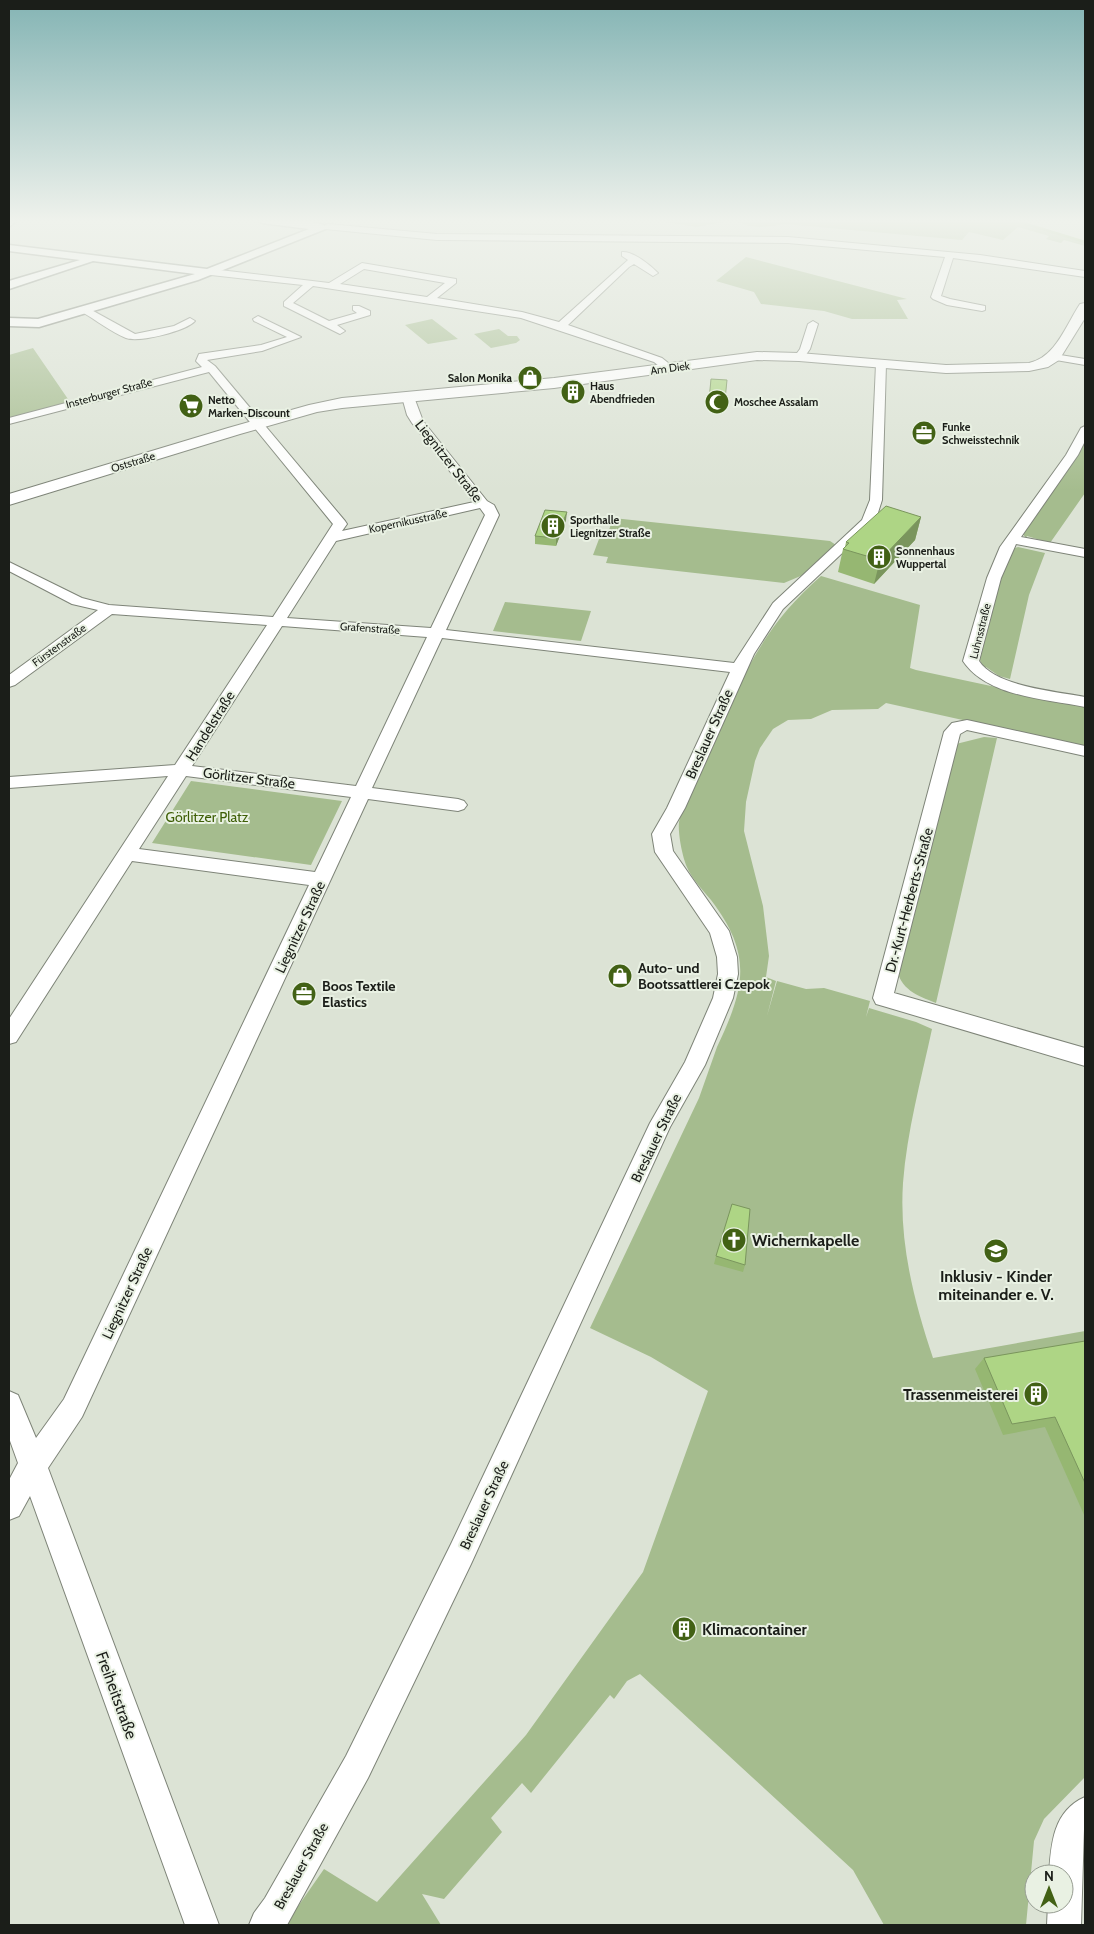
<svg xmlns="http://www.w3.org/2000/svg" width="1094" height="1934" font-family="Cabin,sans-serif">
  <style>
    .green { fill: #a5bc8e }
    .lines { fill: none; stroke-linecap: round; stroke-linejoin: round }
    .stream { stroke: #8fb466; stroke-width: 2.5 }
    .minor-casing { stroke: #7e8478; stroke-width: 2 }
    .tertiary-casing { stroke: #7e8478; stroke-width: 3 }
    .secondary-casing { stroke: #7e8478; stroke-width: 2 }
    .minor { fill: #fff; fill-rule: evenodd }
    .tertiary { fill: #fff; fill-rule: evenodd }
    .secondary { fill: #fff; fill-rule: evenodd }
    .wall { fill: #96b772 }
    .shaded-wall { fill: #7a955d }
    .building { fill: #aed585; stroke: #7a955d }
    .labels { text-anchor: middle; stroke-width: 4; stroke-linejoin: round; paint-order: stroke }
    .far-street-label { font-size: 11px; fill: #1b1e19; stroke: #e9f1e3 }
    .far-poi-label { font-size: 11px; font-weight: bold; fill: #1b1e19; stroke: #e9f1e3; text-anchor: start }
    .street-label { font-size: 14px; fill: #1b1e19; stroke: #e9f1e3 }
    .park-label { font-size: 14px; fill: #3e5e06; stroke: #e9f1e3 }
    .poi-label { font-size: 14px; font-weight: bold; fill: #1b1e19; stroke: #e9f1e3; text-anchor: start }
    .near-poi-label { font-size: 16px; font-weight: bold; fill: #1b1e19; stroke: #e9f1e3; text-anchor: start }
    .near-street-label { font-size: 16px; fill: #1b1e19; stroke: #e9f1e3 }
  </style>
  <rect width="100%" height="100%" fill="#dce3d5"/>
  <path class="green" d="M621,220H733L697,227L665,222Z
    M735,220H1015L1085,241V246L1064,240L1061,243L1046,239L1049,236L1018,227L1003,240L969,232L962,240L785,224C767,227 752,230 735,220Z
    M746,257L907,299L897,300L908,319H852L824,311L761,304L754,292L716,281Z
    M432,319L458,339L428,344L405,325Z
    M499,329L508,336H517L520,340L516,343L491,348L474,334Z
    M33,348L70,402L9,420V355Z
    M1085,443V493L1050,543L1027,536L1026,538L1022,533Z
    M613,518L830,541L836,545L803,575L784,583L606,563L608,557L593,555L599,539H606Z
    M1018,547L1045,553L1029,595L1010,679L999,676L986,667L984,669L979,658L1000,580L1012,549Z
    M821,576L920,605L910,668L916,670L1085,706V747L886,703L878,709L832,710L811,719L788,720L773,729L760,748L755,761L746,802L744,831L763,906L769,956L766,977L776,981L767,1016L777,981L806,989L824,988L870,1001L866,1017L869,1008L916,1022L932,1029C921,1080 907,1131 903,1183C899,1243 914,1301 933,1358L1085,1331V1777L1044,1819L1034,1841L1026,1925H884L853,1870L640,1674L627,1681L614,1699L610,1695L531,1793L522,1783L491,1818L502,1832L444,1899L422,1894L441,1925H285L324,1869L377,1902L526,1735L643,1572L708,1391L651,1357L590,1328L699,1098L717,1047L721,1045L717,1047C745,988 753,955 711,900C701,888 688,875 684,859C681,848 678,833 679,822C683,801 697,779 706,759C740,684 757,632 821,576Z
    M505,602L591,611L581,641L493,631Z
    M984,737L997,738L936,1003C916,995 901,990 896,967L956,744Z
    M191,781L342,801L311,865L152,843Z"/>
  <g class="lines">
    <path class="stream" d="M1013,220L1085,242"/>
    <defs>
      <path id="minor" d="M328,224L437,234L788,237L980,255L1085,271V277L953,258L941,296L950,299L985,306V310L982,311L947,305L933,299L931,297L945,257L788,243L437,240L325,229V225Z
        M622,252C633,251 650,265 658,273L653,276L634,264L629,267L568,325L662,358L672,366V370H664L654,362L521,318L313,286L293,303L329,321L357,313L353,310V306H359L370,311V315L337,325L345,331L340,334L284,306V302L303,285L211,275L206,272L211,269L329,283L362,263L456,279V283L437,298L522,312L559,322L628,260L622,256ZM364,269L445,283L427,297L340,284Z
        M86,307L135,334L174,326L190,318L195,321C186,331 139,343 126,338C111,332 96,320 82,312L81,310Z
        M258,316L301,337L262,351L207,360L215,366L345,521L347,524L342,531L474,502L412,423L407,415L402,397L408,394L414,397L423,421L487,501L494,505L499,515L446,630L734,663L773,603L862,520L870,500L876,364L881,361L886,364L882,500L875,522L783,609L754,654L685,808L670,834L673,851L729,931L737,957L738,974L733,998L705,1065L670,1127L471,1564L368,1778L287,1925H249L254,1913L265,1898L346,1756L451,1544L650,1123L685,1062L713,998L718,974L717,957L710,933L655,852L652,834L667,808L730,672L442,638L372,788L458,799L464,801L467,805L464,809L458,811L368,799L82,1417L48,1468L219,1925H185L30,1496L19,1516L9,1520V1480L18,1463L9,1438V1391L18,1395L36,1438L64,1399L309,885L132,861L16,1042L9,1044V1019L168,776L9,788V777L175,765L267,625L112,614L15,685L9,687V675L98,610L72,604L9,571V562L82,598L109,605L273,617L333,524L209,372L9,424V418L202,367L196,361L199,354L261,345L287,337L254,321L253,319ZM480,508L485,515L431,628L287,618L336,541ZM282,626L427,637L356,786L192,766ZM186,776L351,797L315,872L139,849Z
        M813,321L818,324L810,349L803,359H795L794,357L800,349L808,324Z
        M1054,354L1085,359V365L1050,359L1049,357Z
        M1085,426V441L1078,455L1021,537L1085,549V557L1016,544L1001,578L979,661C996,687 1056,691 1085,697V707C1046,699 987,697 963,661L987,578L1000,547L1066,455L1081,428Z
        M967,720L1085,746V756L967,730L960,734L894,993L1085,1048V1066L883,1006L876,1004L873,998L944,732L952,723Z
        M1085,1797L1081,1925H1047L1048,1904H1064V1874H1049C1051,1844 1053,1811 1085,1797Z"/>
      <path id="tertiary" d="M257,220C273,220 318,218 328,228L198,280L39,327L9,326V318L38,319L195,274L93,261L9,289V281L80,260L9,251V245L207,269L309,229L262,223Z"/>
      <path id="secondary" d="M9,220H18L9,227Z
        M1085,303V318L1059,360L1048,367L1029,371L946,373L799,361L757,360L554,388L342,408L317,412L240,434L9,505V494L228,428L309,405L342,398L554,378L757,352L799,353L946,365L1029,363C1056,357 1066,325 1080,304Z"/>
    </defs>
    <use href="#minor" class="minor-casing"/>
    <use href="#tertiary" class="tertiary-casing"/>
    <use href="#secondary" class="secondary-casing"/>
    <use href="#minor" class="minor"/>
    <use href="#tertiary" class="tertiary"/>
    <use href="#secondary" class="secondary"/>
  </g>
  <path class="wall" d="M711,379L727,380L724,408L708,407Z
    M921,517L915,540L874,584L838,572L843,549L845,547L846,542Z
    M566,520L556,546L535,544V536Z
    M716,1256L745,1265L743,1272L714,1264Z
    M1085,1341V1517L1045,1427L1003,1435L975,1369L984,1358Z"/>
  <path class="shaded-wall" d="M567,512L566,520L556,546V538Z
    M921,517L915,540L874,584L880,560Z"/>
  <path class="building" d="M711,379L727,380L725,400H709Z
    M886,506L921,517L880,560L843,549L849,543L846,542Z
    M545,510L567,512L556,538L535,536Z
    M732,1204L750,1209L745,1265L716,1256Z
    M1085,1341V1483L1055,1417L1012,1424L984,1358Z"/>
  <linearGradient id="sky" x2="0" y2="1"><stop stop-color="#84b4b4"/><stop offset="0.45" stop-color="#eff2ec"/><stop offset="1" stop-color="#eff2ec" stop-opacity="0"/></linearGradient>
  <rect width="1094" height="491" fill="url(#sky)"/>
  <defs>
    <symbol id="shop-disc" viewBox="-11 -11 22 22"><circle r="9.5" fill="#426115" stroke="#e9f1e3"/><path d="M-5-2.5h2.3a2.7 3.5 0 0 1 5.4 0H5L5.5 6h-11ZM-1.5-2.5h3a1.5 2.3 0 0 0-3 0Z" fill="#fff"/></symbol>
    <symbol id="building-disc" viewBox="-11 -11 22 22"><circle r="9.5" fill="#426115" stroke="#e9f1e3"/><path d="M-4-6H4V6H1V3H-1V6H-4ZM-2.5-4.3h1.7v1.8h-1.7ZM.8-4.3h1.7v1.8H.8ZM-2.5-1h1.7V.8h-1.7ZM.8-1h1.7V.8H.8Z" fill="#fff"/></symbol>
    <symbol id="mosque-disc" viewBox="-11 -11 22 22"><circle r="9.5" fill="#426115" stroke="#e9f1e3"/><path d="M3.5-4.9A6 6 0 1 0 3.5 4.9A5 5 0 1 1 3.5-4.9Z" fill="#fff"/></symbol>
    <symbol id="supermarket-disc" viewBox="-11 -11 22 22"><circle r="9.5" fill="#426115" stroke="#e9f1e3"/><path d="M-6-5.5h2.5l.6 2H6L4.5 2H-2.5L-4.4-4H-6ZM-1.5 3.2a1.3 1.3 0 1 0 .1 0ZM3 3.2a1.3 1.3 0 1 0 .1 0Z" fill="#fff"/></symbol>
    <symbol id="office-disc" viewBox="-11 -11 22 22"><circle r="9.5" fill="#426115" stroke="#e9f1e3"/><path d="M-6-3h4V-5.5h4V-3h4V5H-6ZM-1-4.5V-3h2v-1.5ZM-6 0V1H6V0Z" fill="#fff"/></symbol>
    <symbol id="church-disc" viewBox="-11 -11 22 22"><circle r="9.5" fill="#426115" stroke="#e9f1e3"/><path d="M-1.2-6h2.4v3.5h3.3v2.4h-3.3V6h-2.4V-.1h-3.3v-2.4h3.3Z" fill="#fff"/></symbol>
    <symbol id="school-disc" viewBox="-11 -11 22 22"><circle r="9.5" fill="#426115" stroke="#e9f1e3"/><path d="M0-5L7-2L0 1L-7-2ZM-4 1L0 2.5L4 1V4Q0 6-4 4Z" fill="#fff"/></symbol>
  </defs>
  <g fill-rule="evenodd">
    <use href="#shop-disc" x="516" y="364" width="28" height="28"/>
    <use href="#building-disc" x="559" y="378" width="28" height="28"/>
    <use href="#mosque-disc" x="703" y="388" width="28" height="28"/>
    <use href="#supermarket-disc" x="177" y="392" width="28" height="28"/>
    <use href="#office-disc" x="910" y="419" width="28" height="28"/>
    <use href="#building-disc" x="539" y="512" width="28" height="28"/>
    <use href="#building-disc" x="865" y="543" width="28" height="28"/>
    <use href="#shop-disc" x="606" y="962" width="28" height="28"/>
    <use href="#office-disc" x="290" y="980" width="28" height="28"/>
    <use href="#church-disc" x="720" y="1226" width="28" height="28"/>
    <use href="#school-disc" x="982" y="1237" width="28" height="28"/>
    <use href="#building-disc" x="1022" y="1380" width="28" height="28"/>
    <use href="#building-disc" x="670" y="1615" width="28" height="28"/>
  </g>
  <g class="labels">
    <g class="far-street-label">
      <text transform="translate(670 368) rotate(-8)" y="4">Am Diek</text>
      <text transform="translate(109 393) rotate(-15)" y="4">Insterburger Straße</text>
      <text transform="translate(133 462) rotate(-17)" y="4">Oststraße</text>
      <text transform="translate(408 521) rotate(-12)" y="4">Kopernikusstraße</text>
      <text transform="translate(370 628) rotate(4)" y="4">Grafenstraße</text>
      <text transform="translate(980 631) rotate(-76)" y="4">Luhnsstraße</text>
      <text transform="translate(59 645) rotate(-36)" y="4">Fürstenstraße</text>
    </g>
    <g class="far-poi-label">
      <text x="512" y="382" text-anchor="end">Salon Monika</text>
      <text x="590" y="390">Haus<tspan x="590" dy="13">Abendfrieden</tspan></text>
      <text x="208" y="404">Netto<tspan x="208" dy="13">Marken-Discount</tspan></text>
      <text x="734" y="406">Moschee Assalam</text>
      <text x="942" y="431">Funke<tspan x="942" dy="13">Schweisstechnik</tspan></text>
      <text x="570" y="524">Sporthalle<tspan x="570" dy="13">Liegnitzer Straße</tspan></text>
      <text x="896" y="555">Sonnenhaus<tspan x="896" dy="13">Wuppertal</tspan></text>
    </g>
    <g class="street-label">
      <text transform="translate(449 461) rotate(52)" y="5">Liegnitzer Straße</text>
      <text transform="translate(210 726) rotate(-58)" y="5">Handelstraße</text>
      <text transform="translate(709 734) rotate(-66)" y="5">Breslauer Straße</text>
      <text transform="translate(249 778) rotate(7)" y="5">Görlitzer Straße</text>
      <text transform="translate(909 900) rotate(-75)" y="5">Dr.-Kurt-Herberts-Straße</text>
      <text transform="translate(300 927) rotate(-65)" y="5">Liegnitzer Straße</text>
      <text transform="translate(656 1138) rotate(-64)" y="5">Breslauer Straße</text>
      <text transform="translate(127 1293) rotate(-65)" y="5">Liegnitzer Straße</text>
      <text transform="translate(484 1505) rotate(-65)" y="5">Breslauer Straße</text>
      <text transform="translate(301 1866) rotate(-61)" y="5">Breslauer Straße</text>
    </g>
    <g class="park-label">
      <text x="207" y="822">Görlitzer Platz</text>
    </g>
    <g class="poi-label">
      <text x="638" y="973">Auto- und<tspan x="638" dy="16">Bootssattlerei Czepok</tspan></text>
      <text x="322" y="991">Boos Textile<tspan x="322" dy="16">Elastics</tspan></text>
    </g>
    <g class="near-poi-label">
      <text x="752" y="1246">Wichernkapelle</text>
      <text x="996" y="1282" text-anchor="middle">Inklusiv - Kinder<tspan x="996" dy="18">miteinander e. V.</tspan></text>
      <text x="1018" y="1400" text-anchor="end">Trassenmeisterei</text>
      <text x="702" y="1635">Klimacontainer</text>
    </g>
    <g class="near-street-label">
      <text transform="translate(117 1695) rotate(70)" y="6">Freiheitstraße</text>
    </g>
  </g>
  <rect width="1094" height="1934" fill="none" stroke="#1b1e19" stroke-width="20"/>
  <g transform="translate(1049 1889)"><circle r="24" fill="#e9f1e3" stroke="#979d92"/>
  <path d="M0-4L9 19L0 12L-9 19Z" fill="#426115"/>
  <text y="-8" font-size="14" font-weight="bold" text-anchor="middle" fill="#1b1e19">N</text>
  </g>
</svg>
